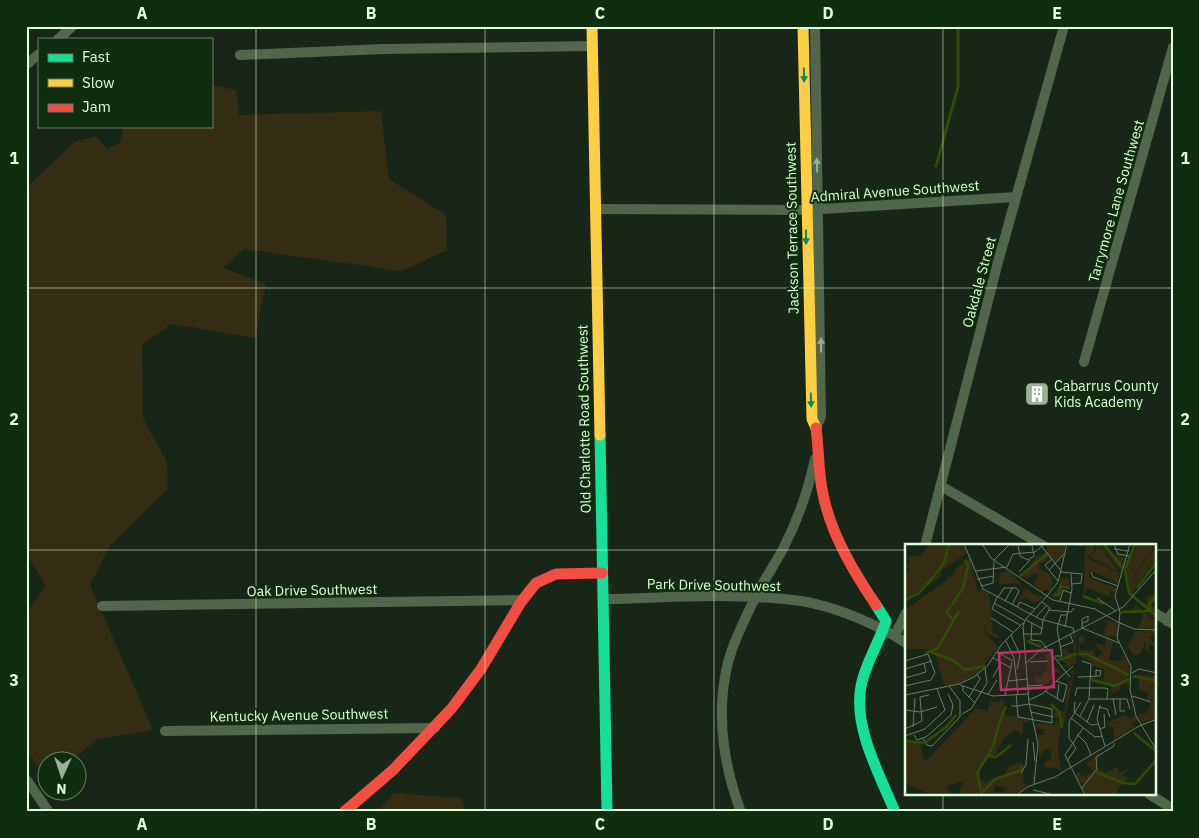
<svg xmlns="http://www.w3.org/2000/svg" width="1199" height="838" font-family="'IBM Plex Sans',sans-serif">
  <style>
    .green { fill: #342d13 }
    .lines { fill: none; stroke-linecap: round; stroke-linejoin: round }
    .stream { stroke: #2f4b08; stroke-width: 3 }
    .street { stroke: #50674b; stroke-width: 10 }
    .fast { stroke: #16e098; stroke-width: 11 }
    .slow { stroke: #ffcf43; stroke-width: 11 }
    .jam { stroke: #f24e42; stroke-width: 11 }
    .oneway { fill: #148654 }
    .oneway2 { fill: #98b394 }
    .grid { fill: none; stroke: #e0ffdc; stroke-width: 1; stroke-opacity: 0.55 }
    .labels { text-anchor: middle; stroke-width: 4; stroke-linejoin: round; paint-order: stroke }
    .street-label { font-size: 14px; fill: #e0ffdc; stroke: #112d0f }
    .poi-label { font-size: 14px; fill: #e0ffdc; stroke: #112d0f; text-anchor: start }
    .inset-river { fill: none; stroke: #2f4b08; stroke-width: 2.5 }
    .inset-road { fill: none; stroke: #677d65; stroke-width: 1 }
    .view { fill: #c52f68; fill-opacity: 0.15; stroke: #c52f68; stroke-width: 2.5 }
    .inset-edge { fill: none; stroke: #e0ffdc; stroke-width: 2.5 }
    .neatline { fill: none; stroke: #e0ffdc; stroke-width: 2 }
    .grid-label { font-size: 16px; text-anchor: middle; font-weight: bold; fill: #e0ffdc }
  </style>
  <rect width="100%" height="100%" fill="#172616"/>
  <path class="green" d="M211,85L236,90L239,115L381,111L389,179L446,215L447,250L402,271L244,249L223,268L266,284L255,338L172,324L142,345L143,418L167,462L168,489L110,546L90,585L153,730L98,739L71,760H48L47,779L26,750V613L46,586L26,554V188L74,142L96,136L107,149L120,143L124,126H211Z
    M394,793L462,798L466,812H377Z"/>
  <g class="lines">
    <path class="stream" d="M936,166L958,87V26
      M26,810L27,812"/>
    <path class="street" d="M815,26L821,417L816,427
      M58,39L73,26
      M240,55L384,49L592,46
      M26,65L39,54
      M595,209L806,210L1016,197
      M1084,362L1173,47
      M941,486L1044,546
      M925,546L998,262L1064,26
      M603,599C669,598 736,592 801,601C835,606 878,625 906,643
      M102,606L522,600
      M1155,613L1173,624
      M1167,621L1173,612
      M895,635L906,613
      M165,731L435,728
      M26,779L49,812
      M1149,794L1173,809
      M741,812C725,770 717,721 725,677C729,650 743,623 755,598C763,581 774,566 783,549C798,520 808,491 815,459"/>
    <path class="fast" d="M600,435L607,812
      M876,605L886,621C879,643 865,664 861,686C853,728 880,775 895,812"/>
    <path class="slow" d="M592,26L600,435
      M803,26L812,419L816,428"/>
    <path class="jam" d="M816,428C819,450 818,472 823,494C831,534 853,571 876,605
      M344,812L393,770L452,708L481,669L521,602L536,583L556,574L602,573"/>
  </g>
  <defs><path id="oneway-solid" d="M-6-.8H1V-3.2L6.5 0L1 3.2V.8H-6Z" transform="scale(1.25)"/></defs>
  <g class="oneway">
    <use href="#oneway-solid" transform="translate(804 75) rotate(89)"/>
    <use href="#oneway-solid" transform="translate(806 237) rotate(90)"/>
    <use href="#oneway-solid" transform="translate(811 400) rotate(88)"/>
  </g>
  <g class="oneway2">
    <use href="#oneway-solid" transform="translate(817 165) rotate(-91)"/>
    <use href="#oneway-solid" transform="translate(821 345) rotate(-90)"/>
  </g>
  <path class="grid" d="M256,26V812M485,26V812M714,26V812M943,26V546M26,288H1173M26,550H906M1155,550H1173M943,794V812"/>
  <defs>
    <symbol id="building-square" viewBox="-11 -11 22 22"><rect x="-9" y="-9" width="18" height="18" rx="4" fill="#9ab397" stroke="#112d0f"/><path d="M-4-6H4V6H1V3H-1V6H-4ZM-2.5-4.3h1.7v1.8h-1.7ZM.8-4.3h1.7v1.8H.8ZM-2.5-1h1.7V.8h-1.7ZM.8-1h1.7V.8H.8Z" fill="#fff"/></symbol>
  </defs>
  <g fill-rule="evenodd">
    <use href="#building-square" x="1023" y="380" width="28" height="28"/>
  </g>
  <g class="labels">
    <g class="street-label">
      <text transform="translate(895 191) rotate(-4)" y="5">Admiral Avenue Southwest</text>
      <text transform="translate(1116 201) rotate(-74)" y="5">Tarrymore Lane Southwest</text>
      <text transform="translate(792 228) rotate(-91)" y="5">Jackson Terrace Southwest</text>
      <text transform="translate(979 282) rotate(-75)" y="5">Oakdale Street</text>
      <text transform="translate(584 419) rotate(-91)" y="5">Old Charlotte Road Southwest</text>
      <text transform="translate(714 585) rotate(1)" y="5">Park Drive Southwest</text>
      <text transform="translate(312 590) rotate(-1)" y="5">Oak Drive Southwest</text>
      <text transform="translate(299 715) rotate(-1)" y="5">Kentucky Avenue Southwest</text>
    </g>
    <g class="poi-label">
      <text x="1054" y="391">Cabarrus County<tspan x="1054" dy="16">Kids Academy</tspan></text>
    </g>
  </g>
  <g transform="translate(905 544)">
    <rect width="251" height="251" fill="#172616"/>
    <path d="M25,0H56L64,8L35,27L37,31L0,59V29L4,25L0,22L6,19L2,13L15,12ZM143,0H160L161,6L151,19L145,12L138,19H134L135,25L145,30L148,39L145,47L141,45L138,48L129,41L134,30H127L123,35L114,31L123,25L131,12L138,11ZM180,0H189L190,6L182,14L214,29L213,39L186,27L184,29L185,34L211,44L210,49L206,47L204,51L209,55L182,44L179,52ZM191,0H194L214,28L185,13L191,7ZM195,0H206L201,2L205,10L210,12V9L220,14L216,28ZM233,0L250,2L229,30L230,40V30L251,2V17L231,42L227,52L221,43L219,28ZM65,13L73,49L76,45L84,49L88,89L94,91L93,95L81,88L79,80L80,89L93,103L72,130L54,140L39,142L31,113L24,105H0V66L42,36L43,31L47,33L49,27ZM104,27L114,37L116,41L107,39L94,41V29ZM156,34H163L165,42L158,44L154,54L146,52L154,43ZM118,43L129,50L139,54L129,59L120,54L113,57L120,46ZM251,50L247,62L251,64V76L230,55L243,61L241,53ZM231,61L251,78V85L233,84L238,72L236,69H216L228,67ZM196,75L214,79L212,92L200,93V85L187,79L201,84L203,80ZM174,86V92L180,93L179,99H174L175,106L189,107L191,113L198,110L188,98L201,102V95L208,98L204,116L216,117L220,110L224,118L225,141L216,139L215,145L205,151L207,143L186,137V133L198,137L199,125L187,122V117L173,112ZM230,87H251L245,94L251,102L245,101L243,106L250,110L240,107L241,96L235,110L228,111L224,103L221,108L217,101L221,106ZM171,88V120L161,123L162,119L156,117L161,113L156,106L161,103L165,110L169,108L168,99L171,100V95L167,93ZM145,109L148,113L145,118L158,130L152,128L142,141L132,139L128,133H137V129L141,128L143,118L140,111ZM170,125L158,183L157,178L156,181L153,203L156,229L154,225L138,223L141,217L146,216V208L142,204L134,213L133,191H138L140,185H130V179L149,181L150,177H157L149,173L150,168L160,166L162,144L165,142L162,138L167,136L168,129L165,128ZM234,130L251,132V174L236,179L233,172L235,169L241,170L249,152L245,157L241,155L244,149L234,146V135L227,133ZM96,155L100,156L97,171L113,173L115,177L116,174L123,176V179L118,178V191L111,186L98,195L88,215L84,213L75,226V234L80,238L100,229L105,221L118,219V226L102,244L90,241L89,248H98L118,227V238L123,240L111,251H57L54,246L59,237L42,242L46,251H26L0,239V196L15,199L20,218L71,164L82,167L86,157L93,159ZM220,171L225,175L231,171L233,177L225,179L230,182L209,196V183H204L203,178ZM194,209L192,223L200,229L212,223L215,232L214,228L224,226L217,232L223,233L221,240L215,241L211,251H182L177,244L179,239L172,237V227L178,233L189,227L180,220Z" fill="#342d13"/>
    <path class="inset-river" d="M199,0L217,23M220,25L230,0M220,26L224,49L252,72M115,32L142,10M232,44L252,18M149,52L154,50L155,42L165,44M178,52L199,60M0,56L14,49L31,30L39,19L44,0M46,61L42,68L47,75M47,61L58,44L63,22L60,16M216,68L244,67M247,68L244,59L252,53M122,97L136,103M25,108L48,116L60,126L80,122M20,109L32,105L54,67M173,110H181L224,131M153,116L172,110M228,132L252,137M187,136L210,142L224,135M146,160L154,168L157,184M94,180L101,162M229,189L252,208M0,197L19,199M21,198L41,183L51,171M84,212L91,213L106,201M191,228L218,239L230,240L252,215M78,248L90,235L114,227L118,222M77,251L72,229L88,203L94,180"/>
    <path class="inset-road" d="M59,0L78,45L135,75L168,84L169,88M77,0L87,15L148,56L190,65L216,80M135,0L156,27M209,0L213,10L224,12M113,1L115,12L123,16L129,12L127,1M209,5L224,7M147,15L140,21L153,37M89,16L104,1H127M144,26L159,10M71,27L102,23L108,10L130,8L140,0M114,28L125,16M156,28L177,30L176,39L167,40M186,28L188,33L213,42M72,35L89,32M77,42L88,39L89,18M142,52L153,38L162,0L177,1M92,53L87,65L115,81M93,53L99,44H111L114,47L107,61M192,54L211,67M100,57L108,43M155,57L158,46L166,49M137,58L145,64L138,76M89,59L119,76M112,63L115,58L130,65M143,66L166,68L169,64M131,73L142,61M86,74L108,88M121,76L138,85M213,78L229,85L252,86M214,78L215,68L210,52L225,0M127,79L126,96L136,97L165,133M214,80L212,94L226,122L225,146L231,172L252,207M160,83L167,45L166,30M177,84L214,99M177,84V75L183,72V77L177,79M119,90H136L138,76M106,91L115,111L112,125M101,97L109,114L113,150M155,103L168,98L165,90M92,108L108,117M150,112H157L152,85L156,71H162M88,114L106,124M0,117L23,110L30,129L26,136L0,142M125,118L143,117M121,119L135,106L218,63L252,25M0,125L27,117M227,129L234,125L252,129M88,133L96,119M173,133L195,132L196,127L191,126V132M0,134L21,128L19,119M103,137L122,135M55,141L88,152L123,150M58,142V147L70,159M123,142L138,141M140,147L158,158L162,141L151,137M83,150L92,136M0,151L54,140L69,133L83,121L97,100L118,79M100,151L107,118M170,152L172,144H200L203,145L202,156M227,152L246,158M64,153L75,135L72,130M208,154L211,171M152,155L154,140M184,155H222L225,165M215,155V167H220M124,156L137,150L168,122M170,158L169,168L186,181L193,180M195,161L192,175L200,202M106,162H112L124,160L147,165V179L113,173L112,162V159L111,150M194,163L202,165L205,173M0,166L15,168L32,163M126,168L148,173M57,170L66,165L82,139L80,124M175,172L184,155L186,120L177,117M166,174L190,193L197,192M182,178L189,161M8,183L10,154M178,184L160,211L180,251M0,185L17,177L15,153L24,151M195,185L200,183L199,170M172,190L181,199L186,211M9,191L12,196L21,193L46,171L48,161L43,150M0,192L20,185L40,166L32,145M18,195L22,201L27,202L55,173V157L44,142M128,198L130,217M162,217L171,204L164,194V178L176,158M116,229L121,221L123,195M129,240L133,200L124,159L118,82L120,76L142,52M176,245L192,225L191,213L209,202V199M128,246L145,250M112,251L122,243L150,233L234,182L252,175"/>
    <path class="view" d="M147,106L149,143L96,146L94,109Z"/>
    <rect width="251" height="251" class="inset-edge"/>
  </g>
  <rect width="1199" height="838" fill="none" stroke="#112d0f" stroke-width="55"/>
  <rect x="38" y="38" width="175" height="90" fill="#112d0f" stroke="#648161"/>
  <rect x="48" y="54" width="25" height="8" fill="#16e098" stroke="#648161"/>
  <text x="82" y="62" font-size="15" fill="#e0ffdc">Fast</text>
  <rect x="48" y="79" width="25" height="8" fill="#ffcf43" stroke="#648161"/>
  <text x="82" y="88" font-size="15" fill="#e0ffdc">Slow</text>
  <rect x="48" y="104" width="25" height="8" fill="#f24e42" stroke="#648161"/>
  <text x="82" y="112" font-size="15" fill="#e0ffdc">Jam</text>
  <g transform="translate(62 776) rotate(183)"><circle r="24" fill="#112d0f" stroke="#648161"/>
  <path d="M0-4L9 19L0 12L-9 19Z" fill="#9ab397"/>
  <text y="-8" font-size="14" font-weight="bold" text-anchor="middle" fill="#e0ffdc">N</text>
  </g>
  <rect x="28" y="28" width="1144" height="782" class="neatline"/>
  <g class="grid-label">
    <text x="142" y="19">A</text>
    <text x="371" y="19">B</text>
    <text x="600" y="19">C</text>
    <text x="828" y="19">D</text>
    <text x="1057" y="19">E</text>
    <text x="14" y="164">1</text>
    <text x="1185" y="164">1</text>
    <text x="14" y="425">2</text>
    <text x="1185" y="425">2</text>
    <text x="14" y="686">3</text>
    <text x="1185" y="686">3</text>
    <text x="142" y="830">A</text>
    <text x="371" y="830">B</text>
    <text x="600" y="830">C</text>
    <text x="828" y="830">D</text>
    <text x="1057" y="830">E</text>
  </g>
</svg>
